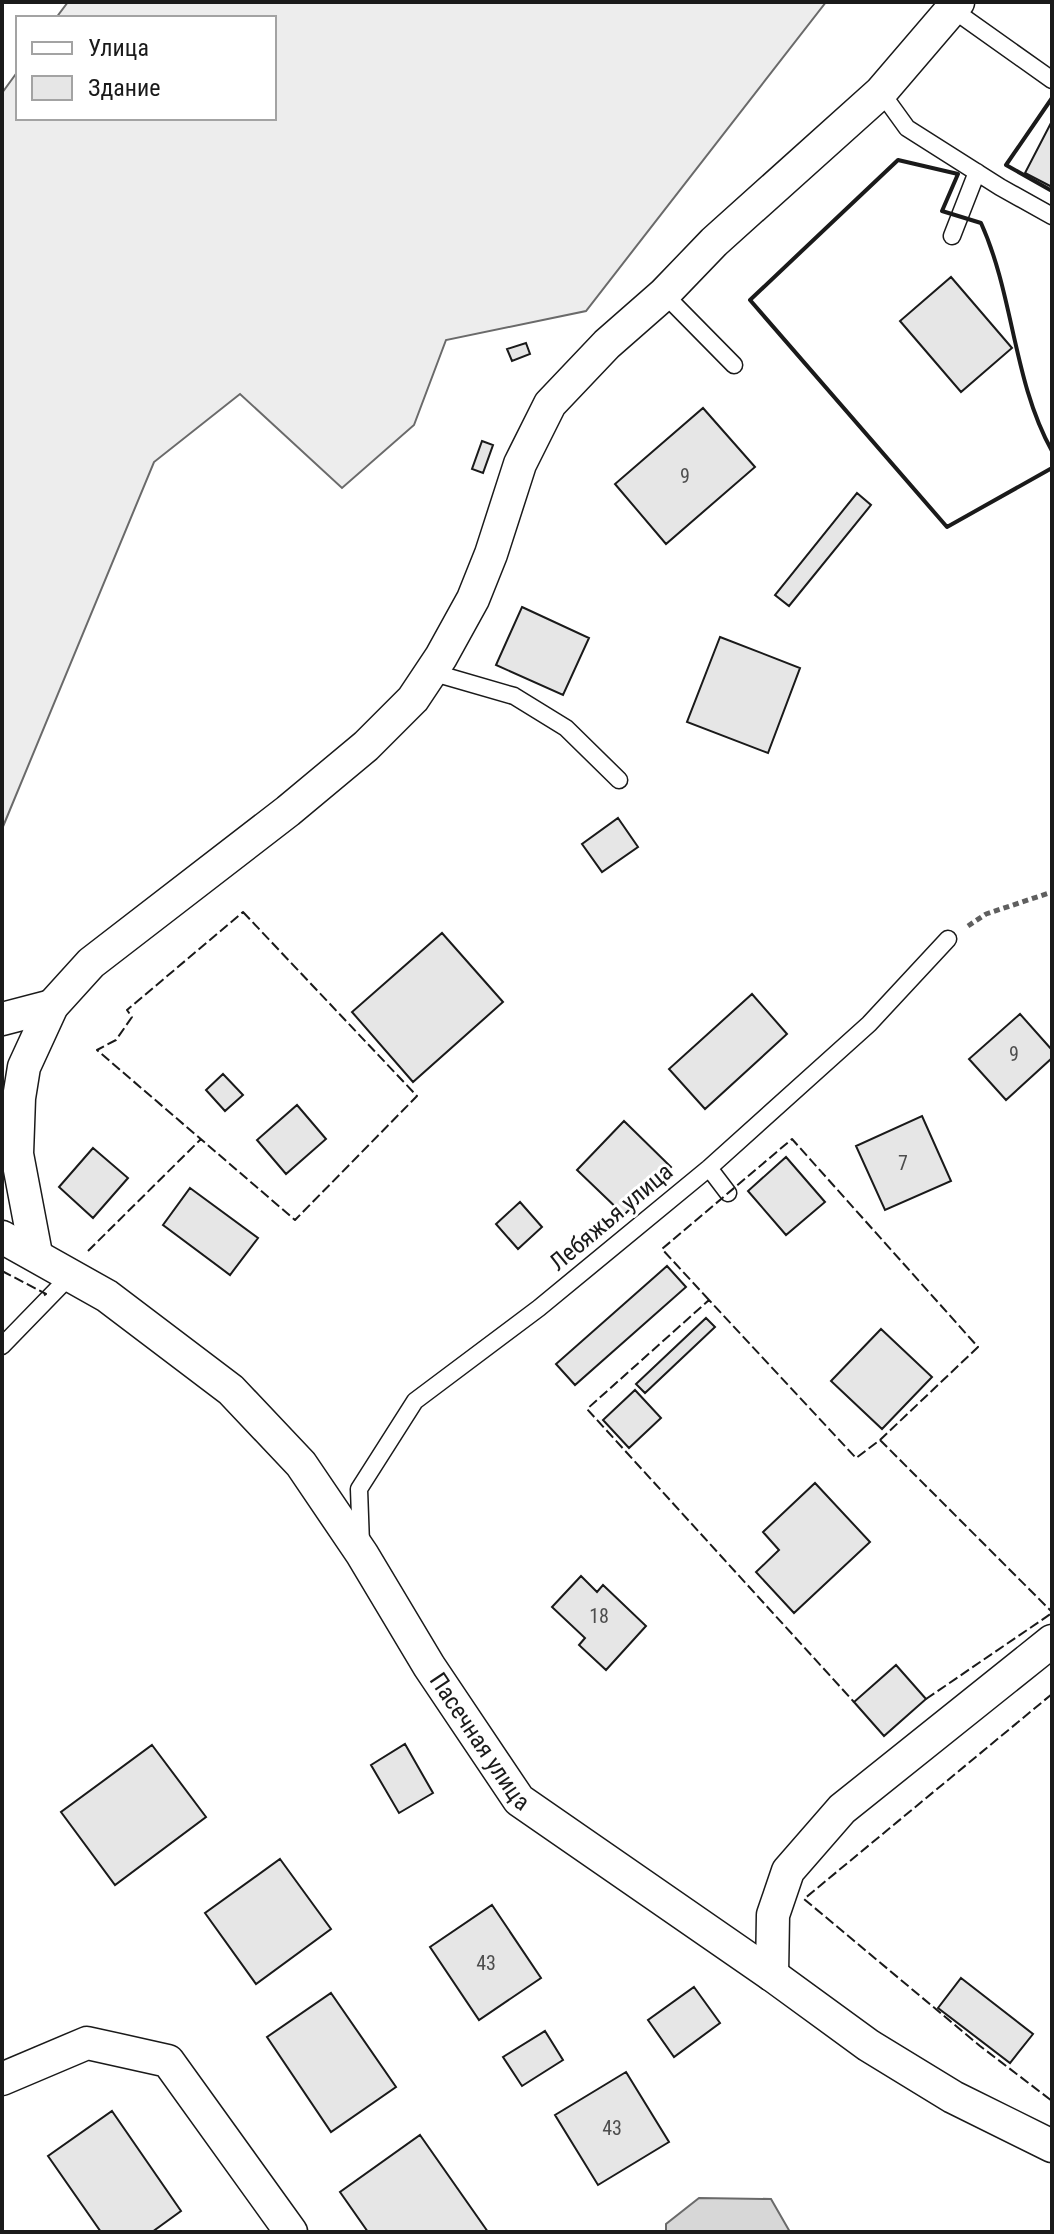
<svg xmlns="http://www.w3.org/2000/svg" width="1054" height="2234" font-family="'Roboto Condensed',sans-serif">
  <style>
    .built { fill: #ededed; stroke: #6a6a6a; stroke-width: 2 }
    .water { fill: #d7d7d7; stroke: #6a6a6a; stroke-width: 2 }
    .building { fill: #e6e6e6; stroke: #1a1a1a; stroke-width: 2 }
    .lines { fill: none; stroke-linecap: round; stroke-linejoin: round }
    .service-casing { stroke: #1a1a1a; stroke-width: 19 }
    .minor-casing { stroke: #1a1a1a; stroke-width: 35 }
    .path { stroke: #5f5f5f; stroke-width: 5; stroke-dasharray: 6 4; stroke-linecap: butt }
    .service { stroke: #fff; stroke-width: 16 }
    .minor { stroke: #fff; stroke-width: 32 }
    .fence { stroke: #1a1a1a; stroke-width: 2; stroke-dasharray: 10 4; stroke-linecap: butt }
    .wall { stroke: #1a1a1a; stroke-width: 4 }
    .labels { text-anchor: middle; stroke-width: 6; stroke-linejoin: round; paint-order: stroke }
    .number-label { font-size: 20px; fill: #4d4d4d }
    .street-label { font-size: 24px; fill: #1a1a1a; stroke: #fff }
  </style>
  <rect width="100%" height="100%" fill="#fff"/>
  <path class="built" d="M68,2H826L586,311L446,340L414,425L342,488L240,394L154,462L2,829V93L18,71V118H274V18H56Z"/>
  <path class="water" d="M699,2198L771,2199L790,2232H666V2224Z"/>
  <path class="building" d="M1052,121V187L1025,173Z
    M951,277L1012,348L961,392L900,321Z
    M526,343L530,354L512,361L507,349Z
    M703,408L755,467L666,544L615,484Z
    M482,441L493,445L483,473L472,469Z
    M857,493L871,505L789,606L775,595Z
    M522,607L589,638L563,695L496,665Z
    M720,637L800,668L768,753L687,722Z
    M618,818L638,847L602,872L582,844Z
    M442,933L503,1002L413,1082L352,1012Z
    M752,994L787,1034L705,1109L669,1069Z
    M1020,1014L1052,1050V1058L1006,1100L969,1059Z
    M223,1074L243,1095L225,1111L206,1090Z
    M297,1105L326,1139L286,1174L257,1140Z
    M922,1116L951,1181L885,1210L856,1146Z
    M624,1121L671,1167L624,1215L577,1170Z
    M93,1148L128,1178L93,1218L59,1187Z
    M786,1157L825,1202L786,1235L748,1191Z
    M190,1188L258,1238L230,1275L163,1225Z
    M520,1202L542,1227L518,1249L496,1224Z
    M667,1266L686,1287L575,1385L556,1364Z
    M706,1318L715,1327L645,1393L636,1384Z
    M881,1329L932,1377L882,1429L831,1381Z
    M635,1390L661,1418L629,1448L603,1420Z
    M815,1483L870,1542L794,1613L756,1572L779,1550L763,1532Z
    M581,1576L597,1592L603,1585L646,1626L606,1670L579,1645L585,1638L552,1607Z
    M896,1665L926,1699L884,1736L854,1702Z
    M405,1744L433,1793L399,1813L371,1765Z
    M152,1745L206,1817L115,1885L61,1812Z
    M280,1859L331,1929L256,1984L205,1913Z
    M492,1905L541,1978L479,2020L430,1947Z
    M961,1978L1033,2034L1010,2063L938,2008Z
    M694,1987L720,2023L674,2057L648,2020Z
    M331,1993L396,2087L331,2132L267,2037Z
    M545,2031L563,2060L522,2086L503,2057Z
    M626,2072L669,2142L598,2185L555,2115Z
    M112,2111L181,2211L152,2232H101L48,2156Z
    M420,2135L488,2232H368L340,2192Z"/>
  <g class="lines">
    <defs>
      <path id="service" d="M952,9L1052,80
        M881,92L907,128L1000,187L1052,216
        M952,236L977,172
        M664,294L734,365
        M431,672L514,696L566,728L619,780
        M709,1168L728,1193
        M2,1346L71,1275
        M361,1544L359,1489L415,1401L539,1308L709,1168L869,1024L948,939"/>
      <g id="minor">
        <path d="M2,1019L52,1006"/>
        <path id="s1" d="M2,1237L107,1296L231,1390L301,1464L362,1554L429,1666L519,1800L772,1975L868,2045L953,2097L1052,2146"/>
        <path d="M36,1254L17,1154L19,1098L24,1067L52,1006L91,963L288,811L366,746L413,699L441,657L473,599L491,554L520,464L550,404L607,344L664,294L714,242L881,92L958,2"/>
        <path d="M772,1975L773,1915L788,1871L842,1809L1052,1641"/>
        <path d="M2,2079L87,2043L168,2061L291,2232"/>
      </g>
    </defs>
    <use href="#service" class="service-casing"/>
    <use href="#minor" class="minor-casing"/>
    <path class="path" d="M968,926L986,914L1052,892"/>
    <use href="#service" class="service"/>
    <use href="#minor" class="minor"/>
    <path class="fence" d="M243,912L417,1096L295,1220L97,1050L116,1040L132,1017L127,1010Z
      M88,1251L201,1139
      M2,1271L46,1294L43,1296
      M709,1300L662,1249L792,1139L978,1347L880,1440L856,1458L709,1300L587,1409L854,1702
      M880,1440L1052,1612
      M1052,1694L804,1899L980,2046L1052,2101
      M926,1699L1052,1613"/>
    <path class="wall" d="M1052,98L1006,165L1052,191
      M1052,451C1013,381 1014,296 981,223L942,211L958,174L898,160L750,300L947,527L1052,468"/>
  </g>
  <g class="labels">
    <g class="number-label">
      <text x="685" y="483">9</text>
      <text x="1014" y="1061">9</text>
      <text x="903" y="1170">7</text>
      <text x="599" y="1623">18</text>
      <text x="486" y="1970">43</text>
      <text x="612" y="2135">43</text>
    </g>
    <g class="street-label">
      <text transform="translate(611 1217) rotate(-40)" y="8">Лебяжья улица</text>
      <text dy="8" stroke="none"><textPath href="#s1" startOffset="708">Пасечная улица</textPath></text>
    </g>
  </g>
  <rect width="1054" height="2234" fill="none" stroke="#1a1a1a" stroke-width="8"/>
  <rect x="16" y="16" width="260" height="104" fill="#ffffff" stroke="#a3a3a3" stroke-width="2"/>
  <rect x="32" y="42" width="40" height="12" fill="#ffffff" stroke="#a3a3a3" stroke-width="2"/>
  <text x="88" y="56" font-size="24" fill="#1a1a1a">Улица</text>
  <rect x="32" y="76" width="40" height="24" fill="#e6e6e6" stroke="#a3a3a3" stroke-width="2"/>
  <text x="88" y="96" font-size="24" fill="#1a1a1a">Здание</text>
</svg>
